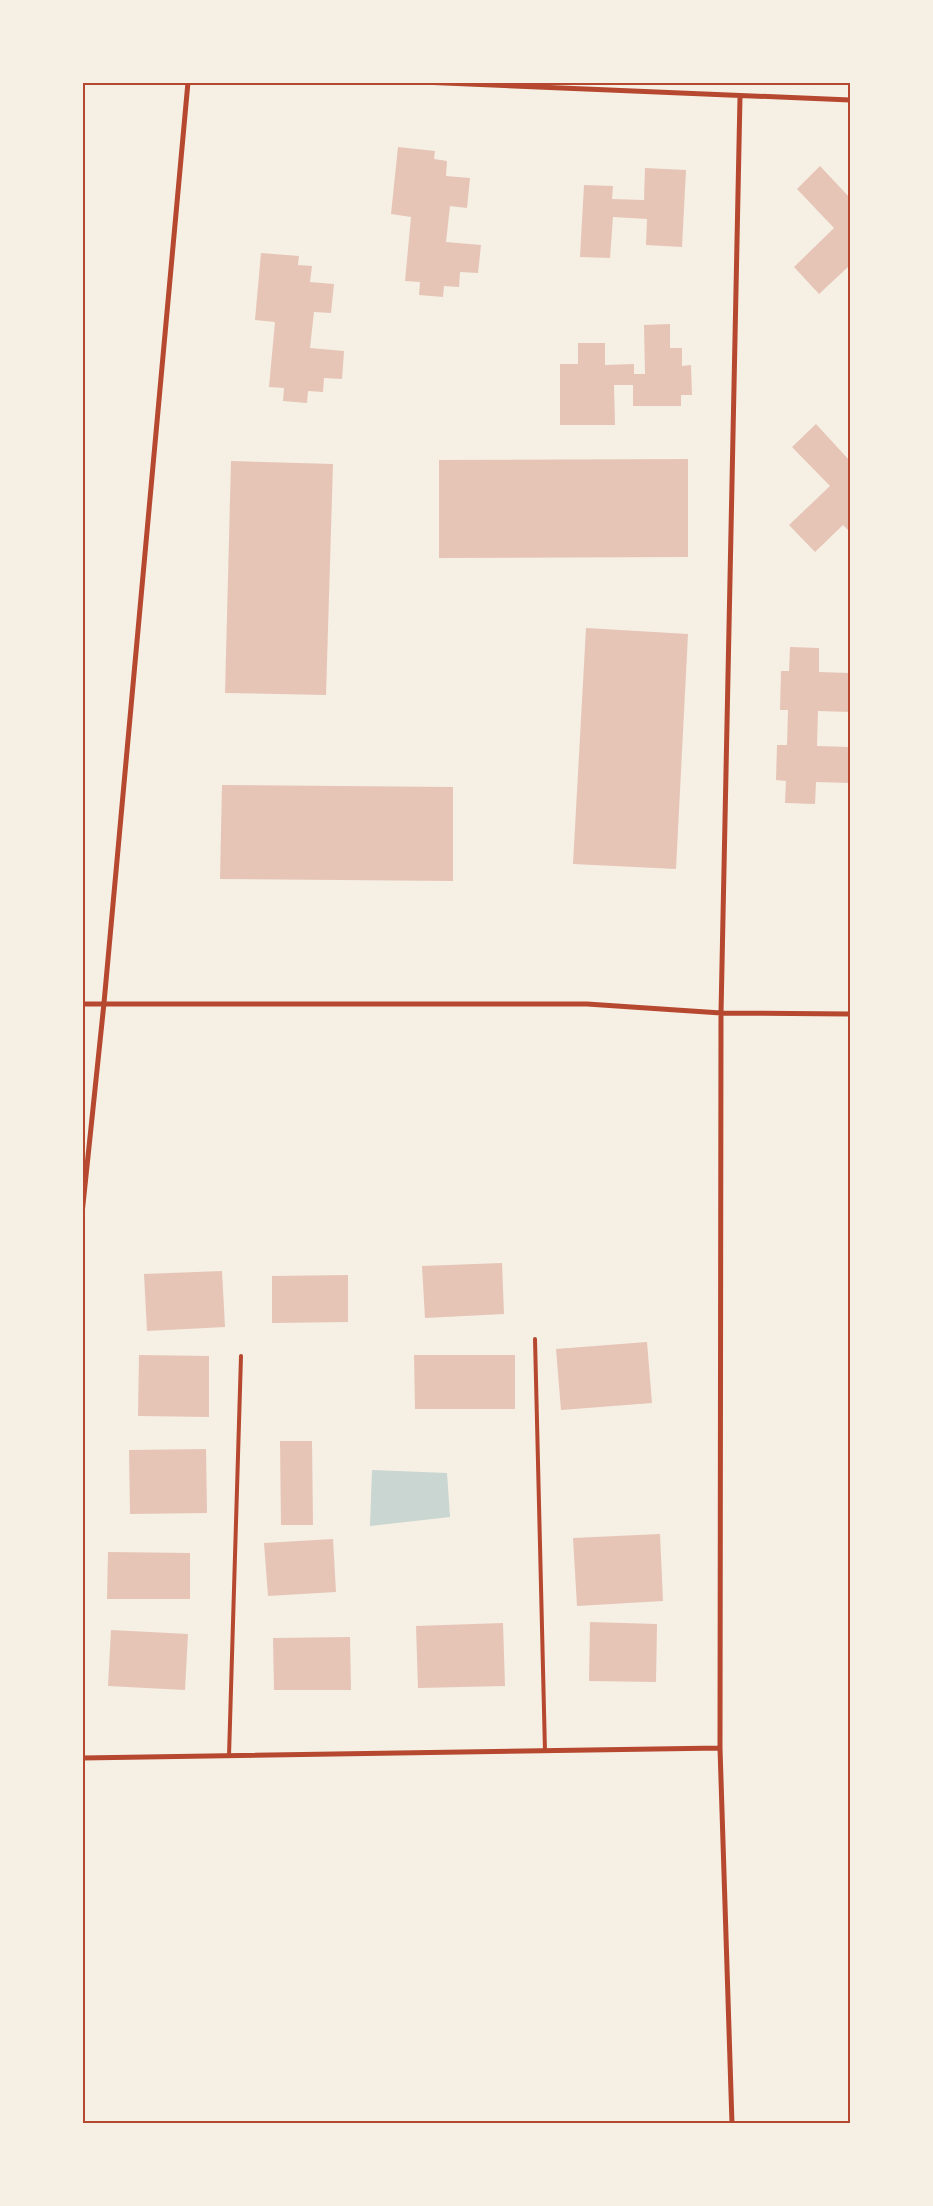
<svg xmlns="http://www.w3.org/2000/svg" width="933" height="2206" font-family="Manrope,sans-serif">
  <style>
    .water { fill: #c9d6d2 }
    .building { fill: #e6c5b7 }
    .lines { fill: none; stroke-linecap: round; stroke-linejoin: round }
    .service { stroke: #b5482f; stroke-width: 4 }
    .minor { stroke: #b5482f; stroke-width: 5 }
    .neatline { fill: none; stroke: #b5482f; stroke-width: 2 }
  </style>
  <rect width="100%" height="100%" fill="#f6efe4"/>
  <path class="water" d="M372,1470L447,1473L450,1517L370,1526Z"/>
  <path class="building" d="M398,147L435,151L434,159L447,161L446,176L470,178L467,208L450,206L446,242L481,245L478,273L460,272L459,287L444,286L443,297L419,295L420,282L405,281L411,217L391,214Z
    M820,166L850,198V269L848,267L819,294L794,267L834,228L797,189Z
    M645,168L686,170L682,247L646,245L647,219L613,217L610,258L580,257L584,185L613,186L612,199L644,200Z
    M261,253L299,256L298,265L312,266L310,282L334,284L331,313L314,312L310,348L344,351L342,379L324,378L323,392L308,391L307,403L283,401L284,388L269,387L275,322L255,320Z
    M670,324V348H682V366L691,365L692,395H681V406H633V385H614L615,425H560V364H578V343H605V365L634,364V374H645L644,325Z
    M816,424L850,461V532L843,525L815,552L789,525L830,486L792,447Z
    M688,459V557L439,558V460Z
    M231,461L333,464L326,695L225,693Z
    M586,628L688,634L676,869L573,864Z
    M790,647L819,648V672L850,673V712L818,711L817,746L850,747V783L816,782L815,804L785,803L786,781L776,780L777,745H787L788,710H780L781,671H789Z
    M222,785L453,787V881L220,879Z
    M502,1263L504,1314L425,1318L422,1266Z
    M222,1271L225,1327L147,1331L144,1274Z
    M348,1275V1322L272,1323V1276Z
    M647,1342L652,1403L561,1410L556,1349Z
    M139,1355L209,1356V1417L138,1416Z
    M414,1355H515V1409H415Z
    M280,1441H312L313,1525H281Z
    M206,1449L207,1513L130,1514L129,1450Z
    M660,1534L663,1601L577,1606L573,1538Z
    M333,1539L336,1592L268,1596L264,1543Z
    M108,1552L190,1553V1599H107Z
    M590,1622L657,1624L656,1682L589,1681Z
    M503,1623L505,1686L418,1688L416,1626Z
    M111,1630L188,1634L185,1690L108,1686Z
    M350,1637L351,1690H274L273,1638Z"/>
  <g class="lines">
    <path class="service" d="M535,1339L545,1751
      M229,1756L241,1356"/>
    <path class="minor" d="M421,82L850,100
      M82,1004H587L721,1013L850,1014
      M82,1214L104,1003L188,82
      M82,1758L720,1748
      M732,2124L720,1748L721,1013L740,97"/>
  </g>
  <rect width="933" height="2206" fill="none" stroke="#f6efe4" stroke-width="168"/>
  <rect x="84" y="84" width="765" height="2038" class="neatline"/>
</svg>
